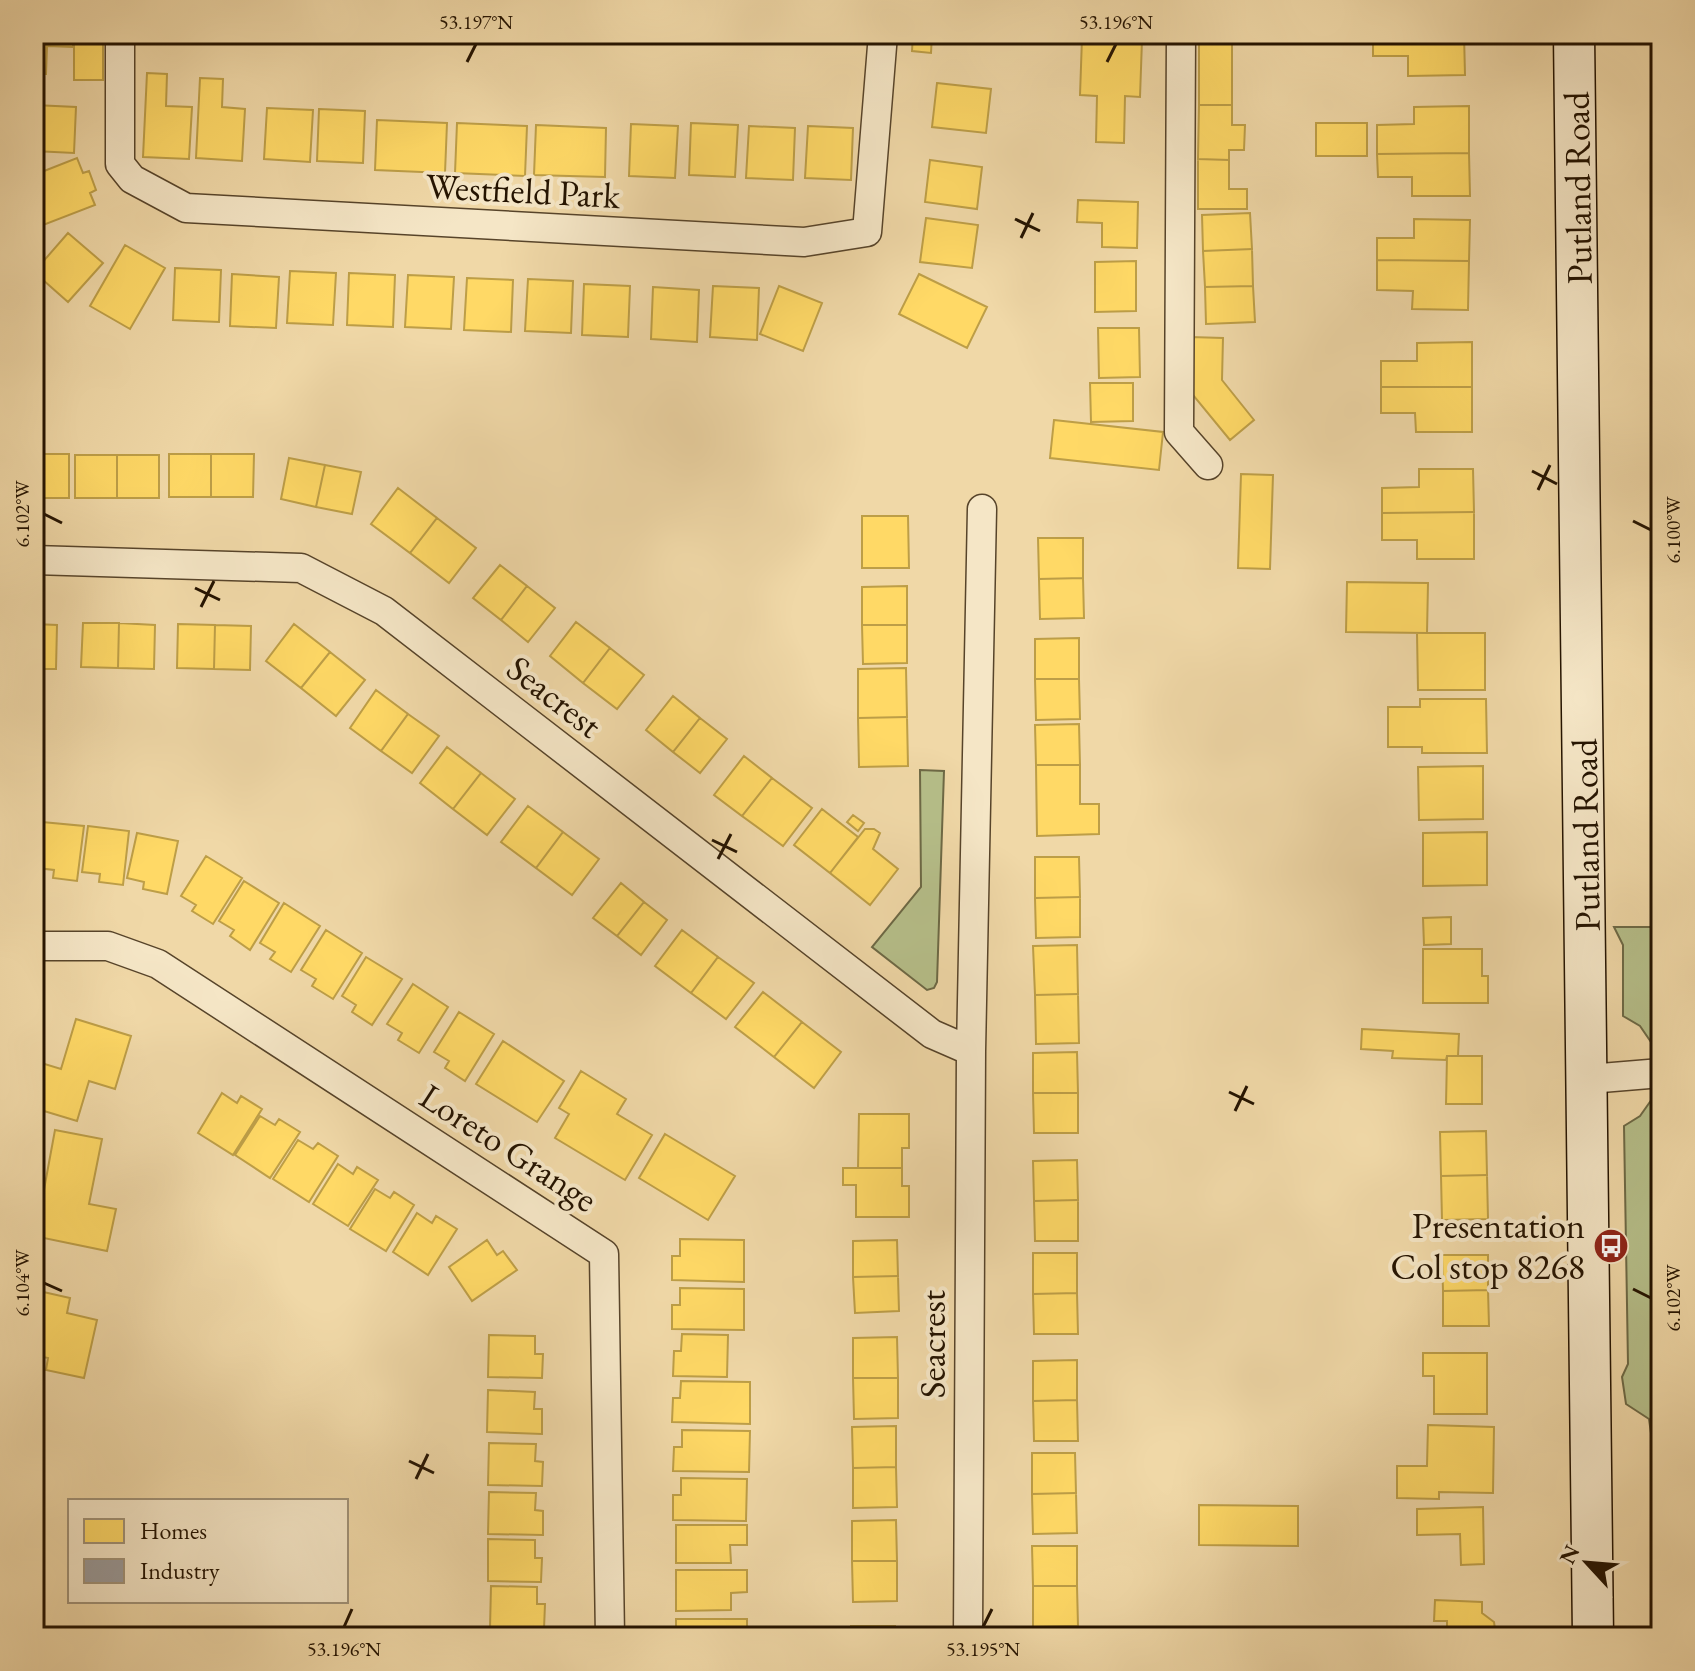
<svg xmlns="http://www.w3.org/2000/svg" width="1695" height="1671" font-family="'EB Garamond',serif">
  <style>
    .green { fill: #b6bf8a; stroke: #6d6945; stroke-width: 2 }
    .homes { fill: #ffd966; stroke: #bd9e47; stroke-width: 2 }
    .industry { fill: #999; stroke: #76716b; stroke-width: 2 }
    .lines { fill: none; stroke-linecap: round; stroke-linejoin: round }
    .street-casing { stroke: #57442a; stroke-width: 31 }
    .secondary-casing { stroke: #241300; stroke-width: 43 }
    .street { stroke: #f5e6c6; stroke-width: 28 }
    .secondary { stroke: #f5e6c6; stroke-width: 40 }
    .ticks { fill: none; stroke: #241300; stroke-width: 3 }
    .labels { text-anchor: middle; stroke-width: 8; stroke-linejoin: round; paint-order: stroke }
    .street-label { font-size: 36px; fill: #241300; stroke: #f5e6c6 }
    .poi-label { font-size: 36px; fill: #241300; stroke: #f5e6c6; text-anchor: end }
    .neatline { fill: none; stroke: #241300; stroke-width: 3 }
    .ticks-label { font-size: 20px; text-anchor: middle; fill: #241300 }
  </style>
  <rect width="100%" height="100%" fill="#f0d8a7"/>
  <filter id="stains"><feTurbulence type="fractalNoise" baseFrequency=".0025" numOctaves="4"/><feColorMatrix values="0 0 0 0 .2 0 0 0 0 .09 0 0 0 0 .02 0 0 0 .5 -.17"/></filter>
  <radialGradient id="worn" r=".72"><stop offset=".6" stop-color="#630" stop-opacity="0"/><stop offset="1" stop-color="#630" stop-opacity=".3"/></radialGradient>
  <path class="green" d="M920,770L944,771L937,982L934,988L927,990L872,947L921,887Z
    M1614,927H1661V1045H1653L1640,1026L1623,1016V945Z
    M1652,1099L1661,1100V1440H1652L1649,1419L1626,1404L1622,1377L1628,1364L1624,1126L1640,1116Z
    M1661,1523V1637H1652V1524Z"/>
  <path class="homes" d="M34,34H74L73,47L47,46L46,74H34Z
    M74,34H103V80H74Z
    M913,34H932L931,53L912,51Z
    M966,34H1056V41Z
    M1199,34H1232V105H1199Z
    M1373,34H1464L1465,75L1408,76V56H1373Z
    M1082,38L1142,40L1140,97L1125,96L1124,143L1096,142L1097,96L1080,95Z
    M147,73L167,74L166,106L192,107L189,159L143,157Z
    M200,78L223,79L222,107L245,109L242,161L196,158Z
    M937,83L991,89L986,133L932,127Z
    M34,105L76,107L74,153L34,151Z
    M1199,105H1232V125H1245L1244,150H1229V160L1198,159Z
    M1469,106V153L1377,154V125L1414,124V107Z
    M267,108L313,110L310,162L264,159Z
    M319,109L365,111L363,163L317,161Z
    M377,120L447,123L445,173L375,170Z
    M457,123L527,126L525,176L455,173Z
    M691,123L738,125L735,177L689,175Z
    M1316,123H1367V156H1316Z
    M631,124L678,126L675,178L629,176Z
    M536,125L606,128L605,177L534,175Z
    M749,126L795,128L793,180L746,178Z
    M808,126L853,128L851,180L805,178Z
    M1469,153L1470,196H1412V177H1378L1377,154Z
    M77,158L83,173L89,171L96,190L90,193L95,205L38,227L34,216L37,209L34,175Z
    M1198,159L1229,160V189H1247V209H1198Z
    M930,160L982,167L977,209L925,202Z
    M1078,200L1138,202L1137,248L1102,247V223L1077,222Z
    M1250,213L1252,249L1203,251L1202,215Z
    M926,218L978,225L972,268L920,262Z
    M1414,219L1470,220L1469,261L1377,260V238H1414Z
    M68,233L103,263L68,302L34,272Z
    M125,245L165,268L130,329L90,306Z
    M1252,249L1253,286L1205,287L1203,251Z
    M1377,260L1469,261L1468,310L1412,309L1413,291L1377,290Z
    M1136,261V311L1095,312V262Z
    M175,268L221,270L219,322L173,320Z
    M290,271L336,273L333,325L287,323Z
    M349,273L395,275L393,327L347,325Z
    M232,274L279,277L276,328L230,326Z
    M919,274L987,307L967,348L899,314Z
    M408,275L454,277L451,329L405,327Z
    M467,278L513,280L511,332L464,330Z
    M528,279L573,281L571,333L525,331Z
    M584,284L630,286L628,337L582,335Z
    M713,286L759,288L757,340L710,337Z
    M779,286L822,303L803,351L760,334Z
    M1253,286L1255,322L1206,324L1205,287Z
    M653,287L699,290L697,342L651,339Z
    M1098,328H1139L1140,377L1099,378Z
    M1190,337L1223,338L1222,380L1254,420L1230,440L1188,389Z
    M1472,342V387H1381V361H1417V343Z
    M1090,383H1133V421L1091,422Z
    M1381,387H1472V432H1416L1415,413H1381Z
    M1054,420L1163,432L1159,470L1050,458Z
    M34,454H69V498H34Z
    M169,454H211V497H169Z
    M211,454H254L253,497H211Z
    M75,455H117V498H75Z
    M117,455H159V498H117Z
    M289,458L325,465L316,507L281,499Z
    M325,465L361,472L352,514L316,507Z
    M1419,469H1473L1474,512L1382,513V488L1419,487Z
    M1241,474L1273,475L1270,569L1238,568Z
    M398,488L437,518L410,553L371,524Z
    M1474,512V559H1417V540H1382V513Z
    M862,516H908L909,568H862Z
    M437,518L476,548L449,583L410,553Z
    M1038,538H1083V578L1039,579Z
    M500,565L527,586L501,620L473,598Z
    M1083,578L1084,618L1040,619L1039,579Z
    M1347,582L1428,583L1427,633L1346,632Z
    M527,586L555,608L528,642L501,620Z
    M907,586V625H862V587Z
    M576,622L610,648L583,683L550,656Z
    M83,623H119L118,668L81,667Z
    M119,623L155,625L154,669L118,668Z
    M34,624L57,625L56,669H34Z
    M178,624L215,625L214,669L177,668Z
    M294,624L330,652L301,688L266,661Z
    M215,625L251,626L250,670L214,669Z
    M862,625H907V663L863,664Z
    M1417,633H1485V690H1418Z
    M1079,638V679H1035V639Z
    M610,648L644,675L617,709L583,683Z
    M330,652L365,680L336,716L301,688Z
    M906,668L907,717L858,718V669Z
    M1035,679H1079L1080,719L1036,720Z
    M376,690L408,714L381,751L350,728Z
    M673,696L700,718L673,752L646,730Z
    M1420,699H1486L1487,753H1422V747H1388V707H1420Z
    M408,714L439,736L412,773L381,751Z
    M907,717L908,766L859,767L858,718Z
    M700,718L727,739L700,773L673,752Z
    M1079,724L1080,765H1036L1035,725Z
    M447,747L481,773L453,809L420,783Z
    M744,756L772,778L742,816L714,795Z
    M1036,765H1080V804H1099V834L1037,836Z
    M1483,766V819L1419,820L1418,767Z
    M481,773L515,799L487,835L453,809Z
    M772,778L812,808L783,846L742,816Z
    M528,806L563,832L536,868L501,842Z
    M822,809L858,837L830,873L794,845Z
    M853,815L864,823L858,831L847,822Z
    M42,822L84,826L77,881L53,878L54,870L37,868Z
    M88,826L129,831L123,885L99,882L100,874L82,872Z
    M865,829H874L880,833L873,849L898,869L870,905L830,873Z
    M563,832L599,859L572,895L536,868Z
    M1487,832V885L1423,886V833Z
    M137,833L178,841L167,894L143,889L144,882L127,878Z
    M206,856L242,878L213,924L192,911L196,905L181,896Z
    M1035,857H1079L1080,897L1035,898Z
    M244,881L279,903L250,950L230,936L234,930L219,921Z
    M621,883L644,902L617,936L593,918Z
    M1080,897V937L1036,938L1035,898Z
    M644,902L667,920L641,955L617,936Z
    M284,903L320,926L291,972L270,959L275,952L260,943Z
    M1451,917V944L1424,945L1423,918Z
    M326,930L362,953L333,999L312,986L316,979L301,970Z
    M682,930L718,957L691,993L655,966Z
    M1077,945L1078,994L1035,995L1033,946Z
    M1423,949H1482V976H1488V1003H1423Z
    M366,957L402,979L372,1025L352,1012L356,1005L342,996Z
    M718,957L754,983L726,1019L691,993Z
    M413,984L448,1007L419,1053L398,1040L402,1033L387,1024Z
    M763,992L802,1022L774,1057L735,1027Z
    M1078,994L1079,1043L1036,1044L1035,995Z
    M459,1012L494,1034L465,1081L445,1068L449,1061L434,1052Z
    M76,1019L131,1036L115,1089L89,1081L77,1121L34,1108L35,1061L61,1069Z
    M802,1022L841,1052L814,1088L774,1057Z
    M1362,1029L1459,1034L1458,1056H1447L1446,1060L1392,1058L1393,1051L1361,1049Z
    M503,1041L564,1081L537,1122L476,1084Z
    M1077,1052L1078,1093H1033V1053Z
    M1447,1056H1482V1104H1446Z
    M581,1071L626,1099L617,1114L652,1135L625,1180L555,1138L569,1114L559,1108Z
    M222,1093L237,1103L241,1096L262,1109L233,1155L198,1133Z
    M1033,1093H1078V1133H1034Z
    M859,1114H909V1148H902V1168H858Z
    M260,1116L275,1125L279,1119L300,1132L270,1178L235,1155Z
    M55,1130L102,1139L89,1204L116,1209L107,1251L34,1236V1193L43,1195Z
    M1486,1131L1487,1175L1441,1176L1440,1132Z
    M665,1134L735,1176L708,1220L639,1178Z
    M298,1140L313,1149L318,1143L338,1156L309,1202L273,1179Z
    M1077,1160L1078,1200L1034,1201L1033,1161Z
    M338,1164L353,1174L357,1167L378,1180L348,1226L313,1204Z
    M843,1168H902V1186H909V1217H856V1185H843Z
    M1487,1175L1488,1219L1442,1220L1441,1176Z
    M375,1189L390,1198L394,1192L414,1205L386,1251L350,1229Z
    M1078,1200V1241H1035L1034,1201Z
    M417,1213L432,1223L436,1216L457,1229L428,1275L393,1252Z
    M680,1239L744,1240V1282L672,1280V1256H680Z
    M487,1240L497,1255L503,1251L517,1270L472,1301L449,1267Z
    M897,1240L898,1276L853,1277V1241Z
    M1033,1253H1077V1293L1033,1294Z
    M1442,1255H1488V1290L1443,1291Z
    M898,1276L899,1311L855,1313L853,1277Z
    M680,1288L744,1289V1330L672,1329V1305H680Z
    M1488,1290L1489,1326H1443V1291Z
    M39,1291L70,1298L67,1313L97,1320L84,1378L46,1370L48,1358L34,1355V1312Z
    M1077,1293L1078,1334H1034L1033,1294Z
    M682,1334L728,1335L727,1377L673,1376L674,1351H681Z
    M489,1335L535,1336V1354H543L542,1378L488,1377Z
    M897,1337L898,1378H853V1338Z
    M1423,1353H1487V1414H1434V1376H1423Z
    M1077,1360V1400L1033,1401V1361Z
    M853,1378H898V1418L854,1419Z
    M681,1381L750,1382V1424L672,1422L673,1398H680Z
    M488,1390L535,1392L534,1409H542V1434L487,1432Z
    M1077,1400L1078,1441H1034L1033,1401Z
    M1428,1425L1494,1427L1493,1493L1439,1492V1499L1397,1498V1466H1427Z
    M896,1426V1467L853,1468L852,1427Z
    M682,1430L750,1431L749,1472L673,1471L674,1447H682Z
    M489,1443L536,1444L535,1461L543,1462L542,1486L488,1485Z
    M1032,1453H1075L1076,1493L1032,1494Z
    M896,1467L897,1507L853,1508V1468Z
    M681,1478L747,1479L746,1521L673,1520V1495H681Z
    M489,1492L536,1493L535,1510L543,1511V1535L488,1534Z
    M1076,1493L1077,1533L1033,1534L1032,1494Z
    M1199,1505L1298,1506V1546L1199,1545Z
    M1483,1507L1484,1564L1461,1565L1460,1534L1417,1535V1509Z
    M896,1520L897,1561H852V1521Z
    M676,1525H747V1545H730L731,1563H676Z
    M488,1539L535,1540V1558H542L541,1582L488,1581Z
    M1032,1546H1077V1586H1033Z
    M852,1561H897V1601L853,1602Z
    M676,1570H747V1592L731,1593V1610L676,1611Z
    M491,1586L537,1587V1604H545L544,1629L490,1628Z
    M1033,1586H1077L1078,1626L1033,1627Z
    M1435,1600L1482,1602V1613L1494,1622L1495,1629L1490,1637H1438V1631L1447,1632V1621H1434Z
    M676,1619H747V1637H676Z
    M851,1626H895V1637H851Z
    M491,1633L538,1634V1637H491Z"/>
  <path class="industry" d="M34,152L44,153L42,172L34,175Z"/>
  <g class="lines">
    <defs>
      <path id="street" d="M120,34V164L132,179L186,208L804,242L867,232L883,34
        M1181,34L1179,432L1208,465
        M34,560L301,568L384,611L932,1034L971,1051L968,1637
        M34,946H108L158,964L604,1254L610,1637
        M971,1051L982,509
        M1589,1079L1661,1073"/>
      <path id="secondary" d="M1574,34L1593,1637"/>
    </defs>
    <use href="#street" class="street-casing"/>
    <use href="#secondary" class="secondary-casing"/>
    <use href="#street" class="street"/>
    <use href="#secondary" class="secondary"/>
  </g>
  <path class="ticks" d="M467,62L476,44M1107,62L1116,44M1015,219L1040,231M1021,238L1033,213M1532,471L1557,484M1538,490L1550,465M44,514L62,523M1633,521L1651,530M195,588L220,600M201,607L214,581M712,840L737,852M718,859L731,834M1229,1092L1254,1104M1235,1111L1247,1086M44,1283L62,1291M1633,1289L1651,1298M409,1461L434,1473M416,1479L428,1454M344,1627L352,1609M983,1627L992,1609"/>
  <defs>
    <symbol id="bus-disc" viewBox="-11 -11 22 22"><circle r="9.5" fill="#8f2418" stroke="#f5e6c6"/><path d="M-5-6H5V4H4V6H2V4H-2V6H-4V4H-5ZM-3.5-4V0h7V-4ZM-3.5 1.2v1.5H-2V1.2ZM2 1.2v1.5H3.5V1.2Z" fill="#fff"/></symbol>
  </defs>
  <g fill-rule="evenodd">
    <use href="#bus-disc" x="1591" y="1226" width="40" height="40"/>
  </g>
  <g class="labels">
    <g class="street-label">
      <text transform="translate(1577 188) rotate(-91)" y="13">Putland Road</text>
      <text transform="translate(523 190) rotate(3)" y="13">Westfield Park</text>
      <text transform="translate(555 696) rotate(38)" y="13">Seacrest</text>
      <text transform="translate(1585 835) rotate(-91)" y="13">Putland Road</text>
      <text transform="translate(509 1147) rotate(33)" y="13">Loreto Grange</text>
      <text transform="translate(932 1344) rotate(-90)" y="13">Seacrest</text>
    </g>
    <g class="poi-label">
      <text x="1585" y="1238">Presentation<tspan x="1585" dy="41">Col stop 8268</tspan></text>
    </g>
  </g>
  <rect width="1695" height="1671" fill="none" stroke="#f0d8a7" stroke-width="88"/>
  <rect x="68" y="1499" width="280" height="104" fill="#f5e6c6" stroke="#a19277" stroke-width="2"/>
  <rect x="84" y="1519" width="40" height="24" fill="#ffd966" stroke="#a19277" stroke-width="2"/>
  <text x="140" y="1539" font-size="24" fill="#241300">Homes</text>
  <rect x="84" y="1559" width="40" height="24" fill="#999999" stroke="#a19277" stroke-width="2"/>
  <text x="140" y="1579" font-size="24" fill="#241300">Industry</text>
  <g transform="translate(1587 1563) rotate(296)" stroke="#f5e6c6" stroke-width="6" paint-order="stroke">
  <path d="M0-6L14 30L0 20L-14 30Z" fill="#241300"/>
  <text y="-12" font-size="22" font-weight="bold" text-anchor="middle" fill="#241300">N</text>
  </g>
  <rect x="44" y="44" width="1607" height="1583" class="neatline"/>
  <g class="ticks-label">
    <text x="476" y="29">53.197°N</text>
    <text x="1116" y="29">53.196°N</text>
    <text transform="translate(22 514) rotate(-90)" y="7">6.102°W</text>
    <text transform="translate(1673 530) rotate(-90)" y="7">6.100°W</text>
    <text transform="translate(22 1283) rotate(-90)" y="7">6.104°W</text>
    <text transform="translate(1673 1298) rotate(-90)" y="7">6.102°W</text>
    <text x="344" y="1656">53.196°N</text>
    <text x="983" y="1656">53.195°N</text>
  </g>
  <rect width="100%" height="100%" filter="url(#stains)"/>
  <rect width="100%" height="100%" fill="url(#worn)"/>
</svg>
